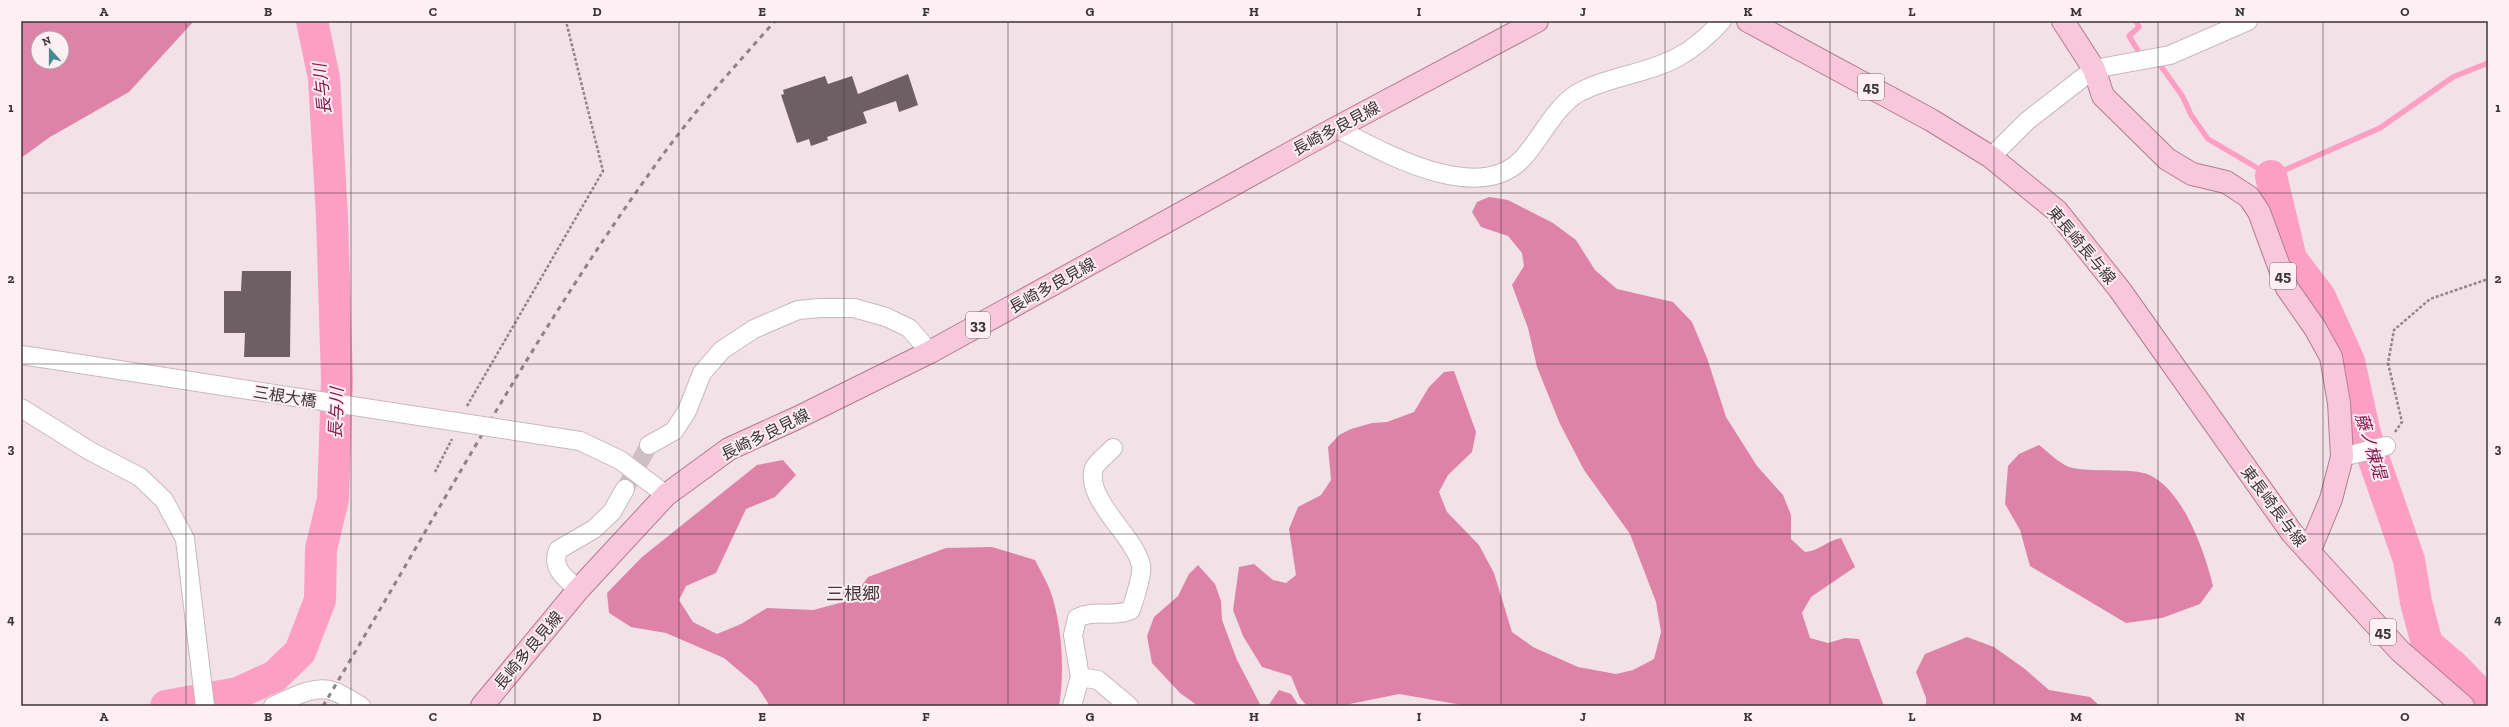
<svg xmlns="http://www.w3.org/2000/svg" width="2509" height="727" font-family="'Zilla Slab','Noto Sans JP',serif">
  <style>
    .forest { fill: #de83a7; fill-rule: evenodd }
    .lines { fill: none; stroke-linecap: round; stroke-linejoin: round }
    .stream { stroke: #fc9fc3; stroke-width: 5.5 }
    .river { stroke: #fc9fc3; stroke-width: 32 }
    .building { fill: #6d5f64 }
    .minor-tunnel { stroke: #cdbfc3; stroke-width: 18; stroke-dasharray: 18 9; stroke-linecap: butt }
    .minor-casing { stroke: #c9b9be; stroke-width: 20 }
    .major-casing { stroke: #b37c91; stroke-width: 24 }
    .path { stroke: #918689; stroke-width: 2.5; stroke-dasharray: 3 2; stroke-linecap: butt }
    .minor { stroke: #fff; stroke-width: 18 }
    .major { stroke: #f8c7da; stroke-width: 22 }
    .rail { stroke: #8e8386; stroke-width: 3; stroke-dasharray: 5 5; stroke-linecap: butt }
    .minor-bridge-casing { stroke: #c9b9be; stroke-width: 20; stroke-linecap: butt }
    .minor-bridge { stroke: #fff; stroke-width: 18 }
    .grid { fill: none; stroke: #3b3537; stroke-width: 1; stroke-opacity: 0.55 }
    .labels { text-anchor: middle; stroke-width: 4; stroke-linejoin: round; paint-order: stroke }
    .shield { fill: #fdeff4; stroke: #756d70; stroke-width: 1 }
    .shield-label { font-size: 15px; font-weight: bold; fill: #3b3537 }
    .street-label { font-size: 16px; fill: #3b3537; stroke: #fdeff4 }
    .water-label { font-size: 17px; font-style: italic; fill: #84194f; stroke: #fdeff4 }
    .quarter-label { font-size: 18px; fill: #45383d; stroke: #fdeff4 }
    .neatline { fill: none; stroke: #3b3537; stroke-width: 1.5 }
    .grid-label { font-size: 13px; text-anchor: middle; font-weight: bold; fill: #3b3537 }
  </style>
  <rect width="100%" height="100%" fill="#f2e1e6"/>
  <path class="forest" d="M21,21H194L129,92L50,137L21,158ZM38,38H62V62H38Z
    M1489,197L1508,200L1553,223L1576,240L1595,270L1617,289L1673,302L1692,322L1707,358L1726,417L1757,466L1783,495L1791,515V539L1805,552C1819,551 1828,540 1841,538L1855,567L1811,597L1802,613L1810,638L1828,643L1845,638L1859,639L1884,706H1468L1399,694L1340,706H1307L1300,698L1291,676L1262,667L1243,636L1233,610L1239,567L1254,564L1273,580L1286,583L1296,575L1289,529L1298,507L1321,495L1331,480L1328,447L1339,435L1351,429L1372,423L1387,422L1414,412L1429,387L1444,372L1454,371L1476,432L1472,452L1448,475L1439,492L1447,512L1479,545L1494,573L1512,632L1533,647L1578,667L1616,674L1633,670L1654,659L1661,632L1656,602L1630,534L1584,470L1560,424L1537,367L1528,328L1512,285L1524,266L1522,253L1508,236L1481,227L1472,212L1477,202Z
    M2039,445C2048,452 2059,463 2069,467C2083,472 2122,469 2139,472C2180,478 2205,552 2213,586L2200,604L2162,618L2126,623L2030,566L2020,530L2005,504L2008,466L2019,454Z
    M783,460L796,475L775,497L746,509L716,573L686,586L679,600L693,622L717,634L741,624L767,608L813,610L851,600L868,577L946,548L992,547L1035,560C1040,570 1046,580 1050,590C1062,623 1065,672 1059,706H767L768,703L757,686L724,658L666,633L631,627L609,613L607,593L642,557L757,465Z
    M1198,565L1215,584L1221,601L1222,620L1237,660L1261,706H1198L1180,693L1152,663L1147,636L1154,617L1178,596L1189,574Z
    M1967,637L1994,647L2025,669L2049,690L2090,697L2100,706H1926V698L1916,672L1925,654Z
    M1279,690L1291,694L1299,706H1268Z"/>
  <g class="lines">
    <path class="stream" d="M2136,21L2139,27L2129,36L2142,57
      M2158,62L2183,97L2191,115L2208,139L2271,176L2380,128L2453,77L2488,63"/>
    <path class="river" d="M2271,176L2291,259L2320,297L2349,361L2365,434L2409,560L2416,602L2427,644L2453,666L2488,702
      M166,706L238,693L275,676L300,652L320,600L321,549L333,499L337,380L332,217L324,78L312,21"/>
  </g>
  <path class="building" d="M908,74L918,105L899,112L896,101L863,112L867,123L827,137L828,140L811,146L809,139L797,143L781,95L784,94L783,90L825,76L828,84L852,76L858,94Z
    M242,271H291L290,357H244L245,333H224V291H241Z"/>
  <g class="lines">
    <path class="minor-tunnel" d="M625,489L649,445"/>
    <defs>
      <path id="minor" d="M1336,128C1383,152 1478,207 1523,158C1541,138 1555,107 1578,93C1609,76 1647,74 1678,57C1695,48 1709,35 1722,21
        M1991,157L2027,121L2094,69L2170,55L2248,21
        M21,355L61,361
        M21,408L90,451L140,477L164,500L185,539L205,706
        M580,441L620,460L666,495
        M649,445L674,431L687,411L702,373L722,350L754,329L798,310L820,308H854L886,317L909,328L930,352
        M2342,457L2386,446
        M578,590C565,577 551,569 558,550L594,529L612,512L625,489
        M1080,677L1098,680L1129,706
        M273,706C289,699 314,684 333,691C342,694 352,701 361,706
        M1072,706L1080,677L1073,635L1077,618C1095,609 1113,618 1131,610C1134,600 1143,574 1141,565C1134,535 1084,499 1094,468C1097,461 1108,454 1113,448"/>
      <path id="major" d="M1748,21L1931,120L1991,157L2057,211L2120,290L2292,533L2400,651L2463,706
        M2063,21L2094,69L2103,96L2167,159L2192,174L2226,182L2249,197L2259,212L2287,288L2315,328L2331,357L2339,403L2342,457L2331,499L2309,552
        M482,706L578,590L666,495L729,449L797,418L930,352L1325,134L1537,21"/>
    </defs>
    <use href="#minor" class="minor-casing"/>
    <use href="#major" class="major-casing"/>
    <path class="path" d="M467,406L603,171L566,21
      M2395,432L2402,422L2388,363L2394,330L2430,299L2488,279
      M435,472L452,439"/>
    <use href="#minor" class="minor"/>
    <use href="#major" class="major"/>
    <path class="rail" d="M323,706C431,526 531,338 654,167C690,116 733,68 775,21"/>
    <defs>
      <path id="minor-bridge" d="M61,361L580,441"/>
    </defs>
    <use href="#minor-bridge" class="minor-bridge-casing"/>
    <use href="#minor-bridge" class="minor-bridge"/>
  </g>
  <path class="grid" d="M186,21V706M351,21V706M515,21V706M679,21V706M844,21V706M1008,21V706M1172,21V706M1337,21V706M1501,21V706M1665,21V706M1830,21V706M1994,21V706M2158,21V706M2323,21V706M21,193H2488M21,364H2488M21,534H2488"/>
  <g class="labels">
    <g class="shield">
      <rect x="1858" y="74" width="26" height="26" rx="3"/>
      <rect x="2270" y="263" width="26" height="26" rx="3"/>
      <rect x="966" y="312" width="24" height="26" rx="3"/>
      <rect x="2370" y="619" width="26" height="26" rx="3"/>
    </g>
    <g class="shield-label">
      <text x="1871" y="92">45</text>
      <text x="2283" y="281">45</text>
      <text x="978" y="330">33</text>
      <text x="2383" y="637">45</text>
    </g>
    <g class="street-label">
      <text transform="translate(1336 128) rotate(-28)" y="6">長崎多良見線</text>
      <text transform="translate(2082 245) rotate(50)" y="6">東長崎長与線</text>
      <text transform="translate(1052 285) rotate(-29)" y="6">長崎多良見線</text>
      <text transform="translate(285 396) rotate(9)" y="6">三根大橋</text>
      <text transform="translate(765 434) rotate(-26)" y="6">長崎多良見線</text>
      <text transform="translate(2274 506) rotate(53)" y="6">東長崎長与線</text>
      <text transform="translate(528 650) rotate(-50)" y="6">長崎多良見線</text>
    </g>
    <g class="water-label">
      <text transform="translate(322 89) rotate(-96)" y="6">長与川</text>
      <text transform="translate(336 413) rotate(-88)" y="6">長与川</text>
      <text transform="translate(2371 446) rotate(73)" y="6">藤ノ棟堤</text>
    </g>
    <g class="quarter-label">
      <text x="853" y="600">三根郷</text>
    </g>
  </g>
  <rect width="2509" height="727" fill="none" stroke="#fdeff4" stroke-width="44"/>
  <g transform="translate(50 50) rotate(339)"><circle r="19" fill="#fdeff4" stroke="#afa5a8"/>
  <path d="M0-3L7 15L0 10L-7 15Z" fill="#448b93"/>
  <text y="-6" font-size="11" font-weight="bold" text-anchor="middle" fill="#3b3537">N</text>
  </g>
  <rect x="22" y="22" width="2465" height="683" class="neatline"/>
  <g class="grid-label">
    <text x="104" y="16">A</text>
    <text x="268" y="16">B</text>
    <text x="433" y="16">C</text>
    <text x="597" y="16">D</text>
    <text x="762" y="16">E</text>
    <text x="926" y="16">F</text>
    <text x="1090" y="16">G</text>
    <text x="1254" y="16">H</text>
    <text x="1419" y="16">I</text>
    <text x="1583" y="16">J</text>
    <text x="1748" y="16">K</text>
    <text x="1912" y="16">L</text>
    <text x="2076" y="16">M</text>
    <text x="2240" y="16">N</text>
    <text x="2405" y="16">O</text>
    <text x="11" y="112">1</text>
    <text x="2498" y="112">1</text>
    <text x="11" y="283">2</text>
    <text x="2498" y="283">2</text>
    <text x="11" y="453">3</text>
    <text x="2498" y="453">3</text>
    <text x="11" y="624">4</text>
    <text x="2498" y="624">4</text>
    <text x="104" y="721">A</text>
    <text x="268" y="721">B</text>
    <text x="433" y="721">C</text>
    <text x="597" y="721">D</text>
    <text x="762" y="721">E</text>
    <text x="926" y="721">F</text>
    <text x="1090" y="721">G</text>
    <text x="1254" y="721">H</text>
    <text x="1419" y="721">I</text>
    <text x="1583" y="721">J</text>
    <text x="1748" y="721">K</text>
    <text x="1912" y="721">L</text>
    <text x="2076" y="721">M</text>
    <text x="2240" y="721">N</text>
    <text x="2405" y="721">O</text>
  </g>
</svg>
